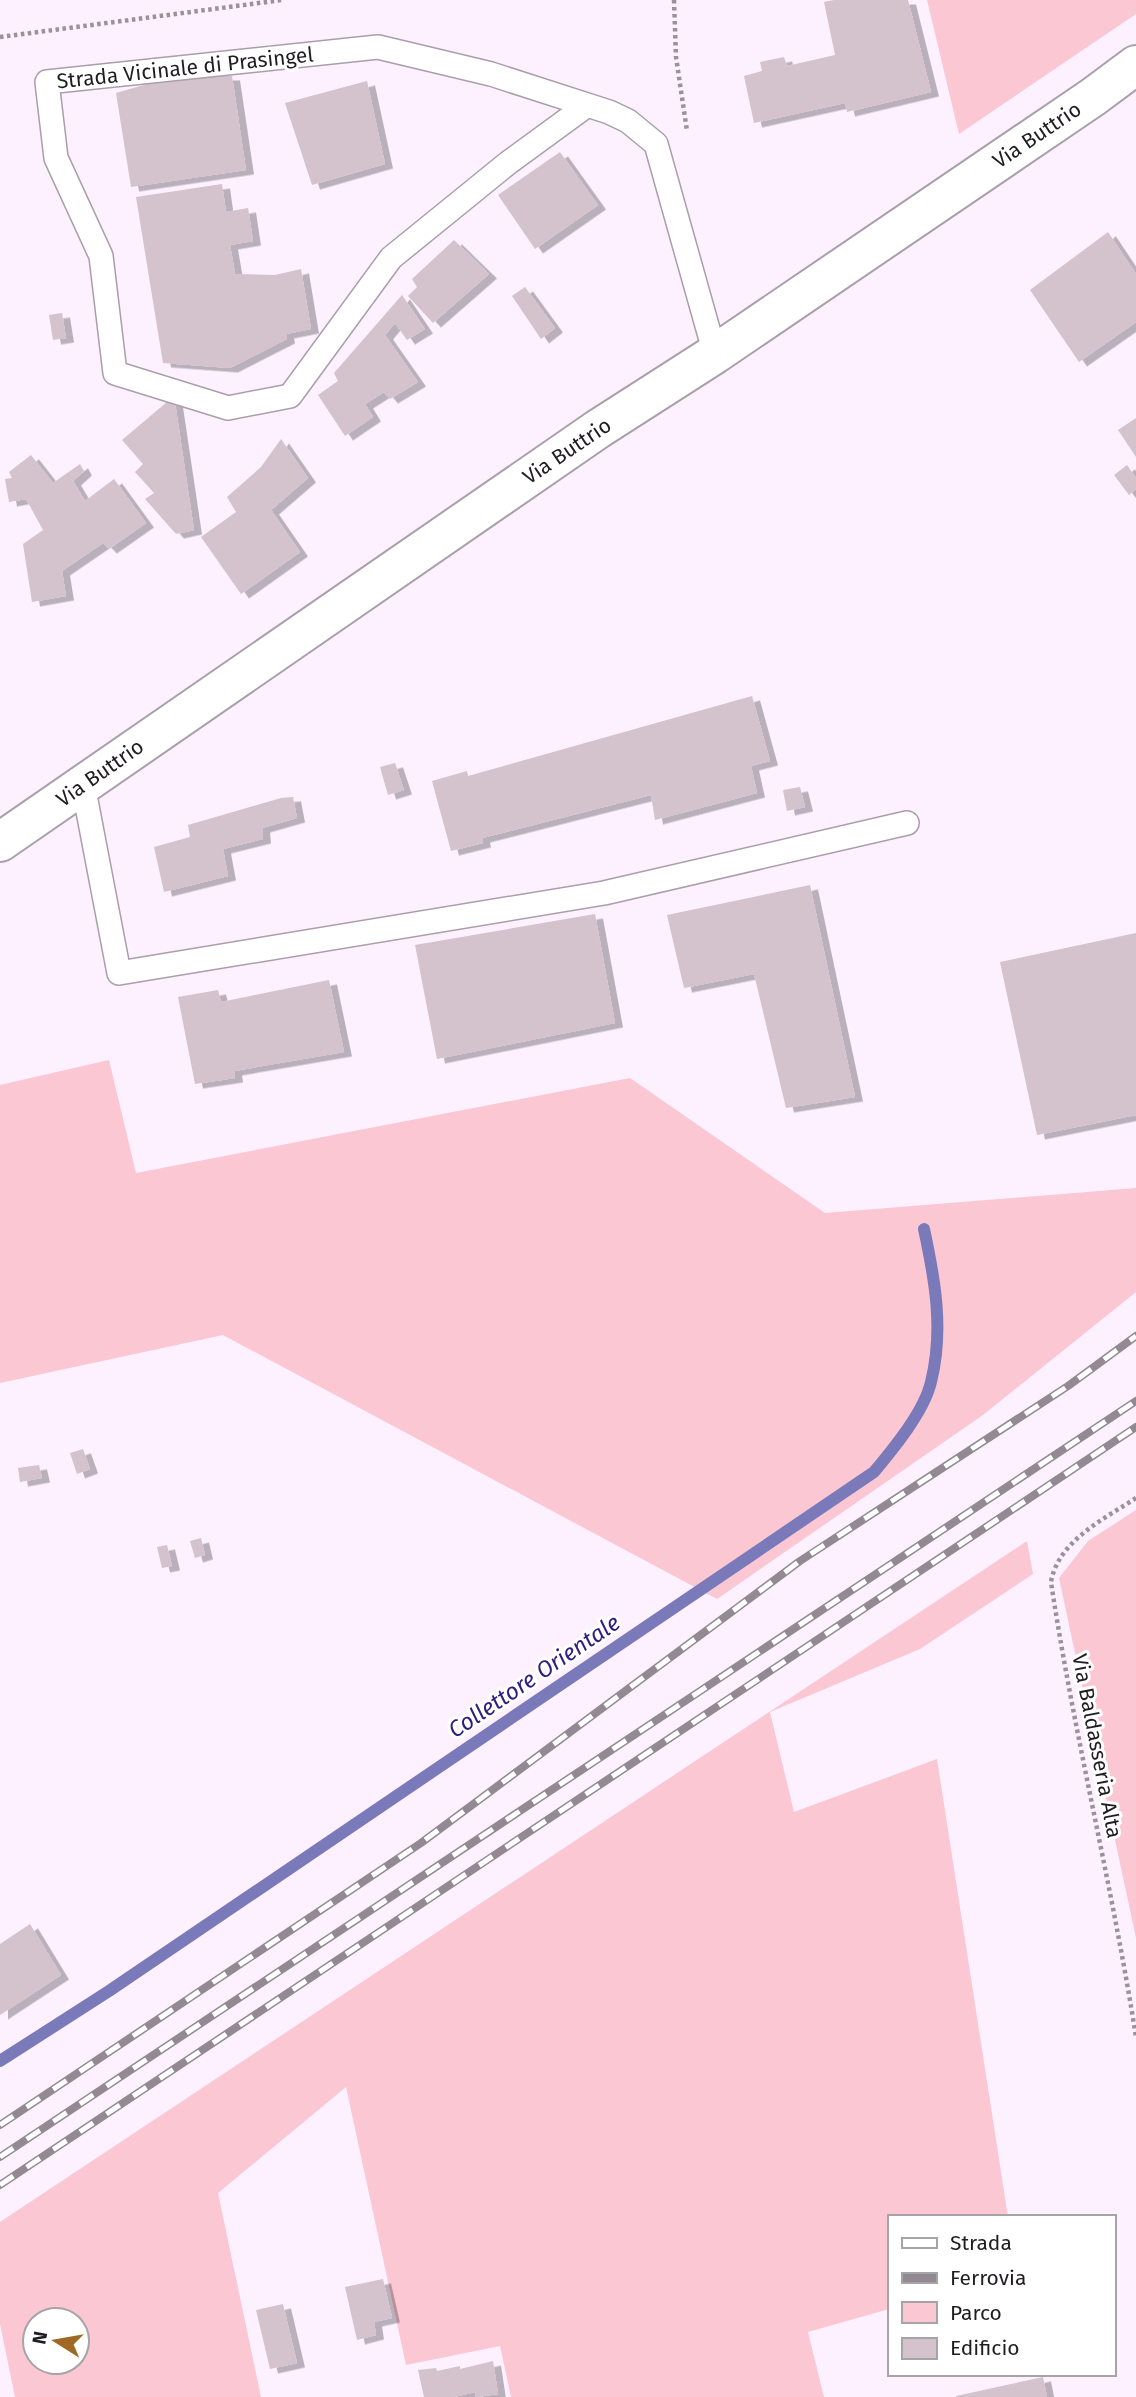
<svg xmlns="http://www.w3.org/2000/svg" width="1136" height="2397" font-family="'Fira Sans',sans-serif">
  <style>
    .green { fill: #fbc7d2; fill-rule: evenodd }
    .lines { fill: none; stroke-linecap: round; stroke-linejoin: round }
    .stream { stroke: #7a7aba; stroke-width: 12 }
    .building { fill: #d4c2cc; filter: url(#shadow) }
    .service-casing { stroke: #aa9eab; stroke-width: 26 }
    .tertiary-casing { stroke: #aa9eab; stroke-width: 42 }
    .path { stroke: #9a919b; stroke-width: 4.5; stroke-dasharray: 3.5 3.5; stroke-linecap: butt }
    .service { stroke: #fff; stroke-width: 23 }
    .tertiary { stroke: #fff; stroke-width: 38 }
    .rail-casing { stroke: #928993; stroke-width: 8 }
    .rail { stroke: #fff; stroke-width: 5; stroke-dasharray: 16; stroke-linecap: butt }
    .labels { text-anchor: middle; stroke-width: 6; stroke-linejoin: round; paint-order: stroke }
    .street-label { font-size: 21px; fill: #201c21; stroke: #fff }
    .water-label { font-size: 23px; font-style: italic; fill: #2e1c81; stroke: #fff }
  </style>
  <defs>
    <filter id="shadow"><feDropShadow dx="8" dy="4.5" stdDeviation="0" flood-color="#0004"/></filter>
  </defs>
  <rect width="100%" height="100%" fill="#fdf0ff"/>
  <path class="green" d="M927,0H1136V14L959,134Z
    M109,1060L136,1173L630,1078L825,1213L1136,1188V1292L983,1415L717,1599L223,1335L0,1383V1085Z
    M1136,1510V1938L1059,1578L1088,1541Z
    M1027,1541L1033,1574L920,1649L770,1712L794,1812L937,1759L1008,2217H889V2309L808,2332L824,2397H511L500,2346L406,2365L346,2087L218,2193L261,2397H15L0,2324V2222ZM35,2320H77V2362H35Z"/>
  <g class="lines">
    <path class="stream" d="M0,2061L109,1991L874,1472C893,1449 924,1412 931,1382C944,1330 935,1280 924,1229"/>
  </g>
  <path class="building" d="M834,0H908L931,92L847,112L845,103L754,123L744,76L762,71L760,62L784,57L787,66L835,55L824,2Z
    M175,76H232L246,170L131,187L116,93Z
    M367,81L385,164L312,185L285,103Z
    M560,152L598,205L535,249L498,195Z
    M222,184L226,212L248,208L253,241L230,245L235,274L275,275L301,269L311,329L286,334L287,339L230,368L163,363L136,197Z
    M1108,232L1136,274V322L1079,362L1030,290Z
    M454,240L489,274L433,323L408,296L417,287L412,279Z
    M525,287L555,328L541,339L512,296Z
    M402,295L425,329L407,340L395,323L385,335L418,382L390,399L384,392L365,404L373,417L345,436L318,395L338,381L334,373Z
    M62,313L66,338L53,340L49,315Z
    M174,396L194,530L176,534L145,499L154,493L135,472L143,464L122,440Z
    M1136,418V457L1118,430Z
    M281,439L308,478L271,510L300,552L241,594L201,537L236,512L227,497L261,467Z
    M31,455L53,483L80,464L84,471L73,481L85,501L114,479L146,523L109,549L103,543L62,571L66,596L32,602L23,544L43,530L26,499L9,502L5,479L12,478L9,472Z
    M1127,465L1136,478V489L1129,495L1114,475Z
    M752,696L770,761L751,766L757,793L655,820L651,795L482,838L483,843L451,851L432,781L467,771L468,776Z
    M395,763L404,790L388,795L380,767Z
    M800,787L805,807L787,811L783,790Z
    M293,797L297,818L262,828L263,839L223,849L228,876L164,892L154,847L190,837L188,825L281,798Z
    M810,885L855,1097L786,1108L754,974L684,988L667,915Z
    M595,914L615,1023L437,1059L415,945Z
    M1136,933V1115L1037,1135L1000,962Z
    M329,980L344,1052L234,1071L235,1078L195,1084L178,997L218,990L221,1002Z
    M83,1449L90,1469L77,1474L70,1453Z
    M39,1465L42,1478L20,1482L18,1468Z
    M201,1538L205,1555L195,1558L190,1541Z
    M167,1545L172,1566L162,1568L157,1547Z
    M30,1924L61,1975L0,2015V1944Z
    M383,2279L392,2318L374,2322L376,2335L357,2340L345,2287Z
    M283,2304L297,2363L270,2369L256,2310Z
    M493,2361L498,2394L476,2397L475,2392L454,2397H424L418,2370L436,2368L437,2371L460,2366V2369Z
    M1043,2377L1047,2397H956V2396Z"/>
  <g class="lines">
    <defs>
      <path id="service" d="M586,106L508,163L391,258L290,396L228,408L115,373L101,256L56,158L47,82L378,47L491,74L609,112L628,121L656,144L715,354
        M83,785L119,973L604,893L907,823"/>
      <path id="tertiary" d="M0,842L598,429L715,354L1093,97L1136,65"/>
    </defs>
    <use href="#service" class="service-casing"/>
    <use href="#tertiary" class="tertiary-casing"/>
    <path class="path" d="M674,0L676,57L687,131
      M0,37L282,0
      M1136,1498C1104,1519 1058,1541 1051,1582C1074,1735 1112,1884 1136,2037"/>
    <use href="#service" class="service"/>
    <use href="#tertiary" class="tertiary"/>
    <defs>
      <path id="rail" d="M0,2125L421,1843L800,1561L1068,1386L1136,1336
        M0,2157L1136,1401
        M0,2185L1136,1427"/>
    </defs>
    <use href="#rail" class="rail-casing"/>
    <use href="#rail" class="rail"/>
  </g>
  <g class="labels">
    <g class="street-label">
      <text transform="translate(185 68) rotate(-6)" y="7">Strada Vicinale di Prasingel</text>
      <text transform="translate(1037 135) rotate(-34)" y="7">Via Buttrio</text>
      <text transform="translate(567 451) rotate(-34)" y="7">Via Buttrio</text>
      <text transform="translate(100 773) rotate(-35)" y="7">Via Buttrio</text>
      <text transform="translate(1097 1746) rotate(79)" y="7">Via Baldasseria Alta</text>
    </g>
    <g class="water-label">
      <text transform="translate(534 1676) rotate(-34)" y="8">Collettore Orientale</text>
    </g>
  </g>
  <rect x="888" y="2215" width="228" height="161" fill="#ffffff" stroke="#a6a4a6" stroke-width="2"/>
  <rect x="902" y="2238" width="35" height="10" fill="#ffffff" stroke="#a6a4a6" stroke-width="2"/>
  <text x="950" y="2250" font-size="21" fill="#201c21">Strada</text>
  <rect x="902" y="2273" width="35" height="10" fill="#928993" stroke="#a6a4a6" stroke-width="2"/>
  <text x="950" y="2285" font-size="21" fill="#201c21">Ferrovia</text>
  <rect x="902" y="2302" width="35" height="21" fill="#fbc7d2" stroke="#a6a4a6" stroke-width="2"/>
  <text x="950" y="2320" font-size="21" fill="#201c21">Parco</text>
  <rect x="902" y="2338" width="35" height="21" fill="#d4c2cc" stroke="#a6a4a6" stroke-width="2"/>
  <text x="950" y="2355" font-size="21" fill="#201c21">Edificio</text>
  <g transform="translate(56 2341) rotate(281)"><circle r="33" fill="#ffffff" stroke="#a6a4a6" stroke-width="2"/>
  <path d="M0-5L12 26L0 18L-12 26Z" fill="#a06825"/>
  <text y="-10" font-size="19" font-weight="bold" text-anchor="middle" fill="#201c21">N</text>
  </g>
</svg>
